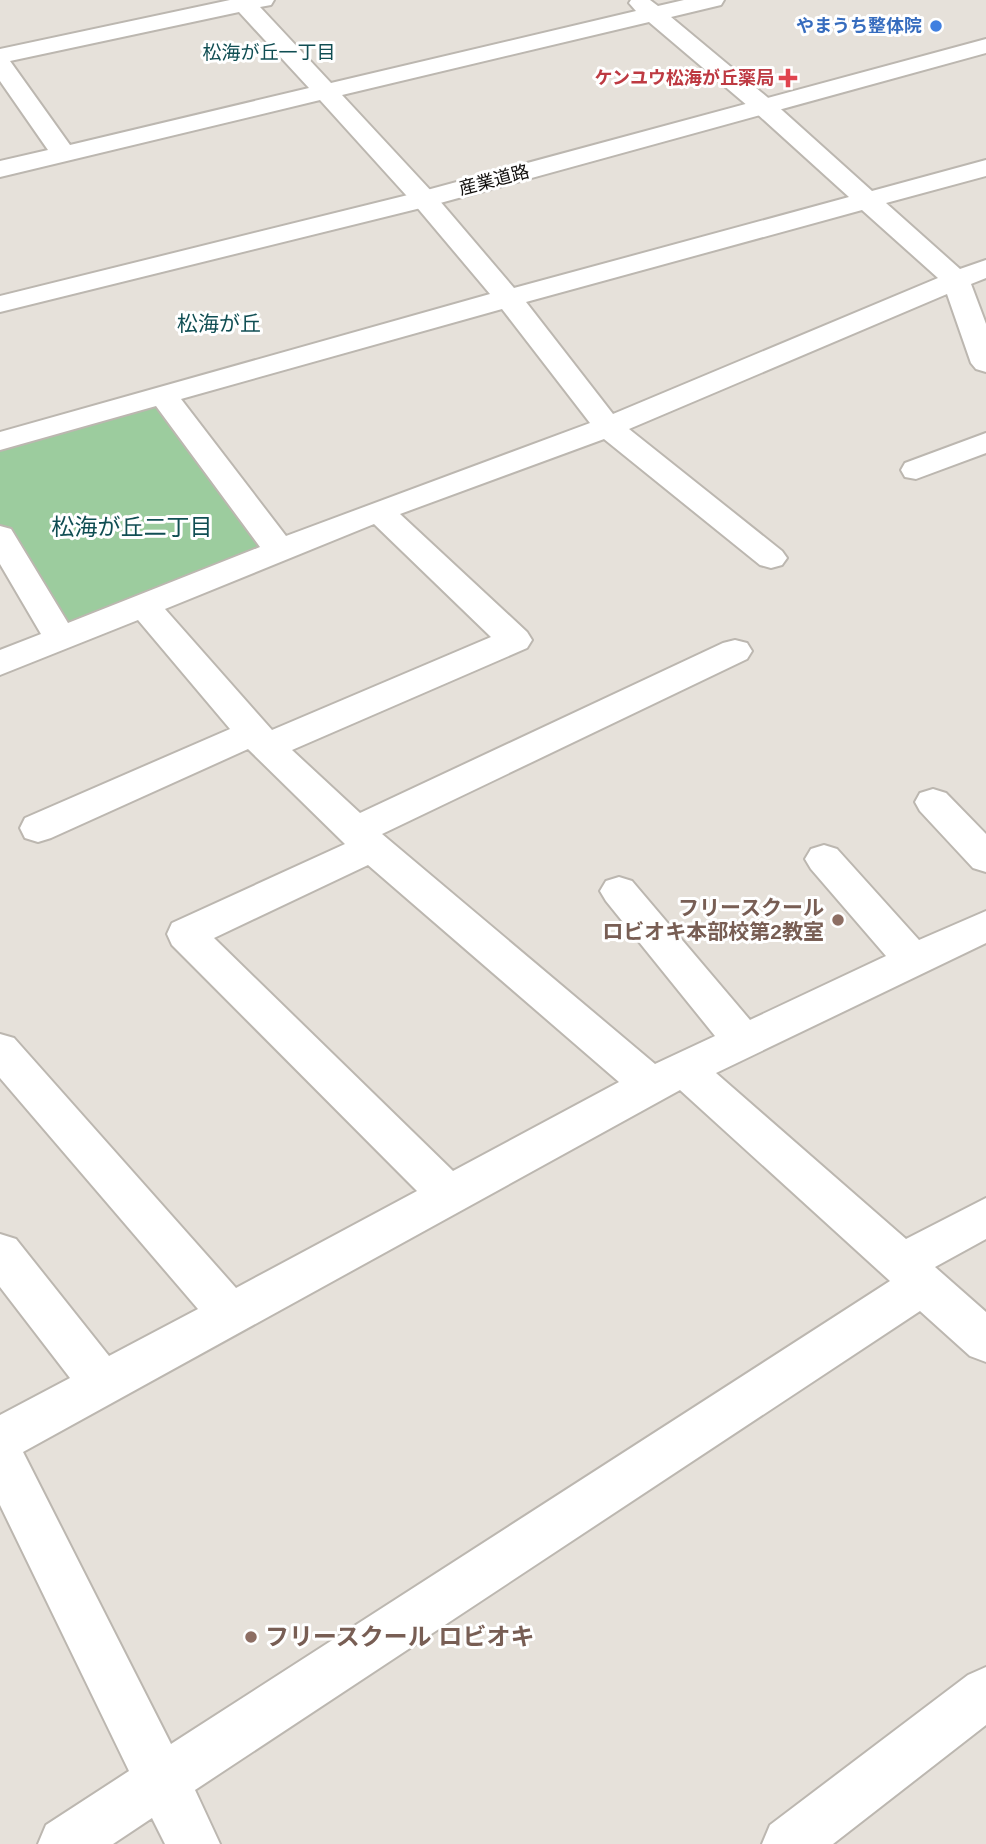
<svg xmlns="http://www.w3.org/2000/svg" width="986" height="1844" font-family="Arial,'Noto Sans JP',sans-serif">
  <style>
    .green { fill: #9ccc9e }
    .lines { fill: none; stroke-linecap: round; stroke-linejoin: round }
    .street-casing { stroke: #bcb7b0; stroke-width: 4 }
    .secondary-casing { stroke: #bcb7b0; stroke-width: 4 }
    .street { fill: #fff; fill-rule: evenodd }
    .secondary { fill: #fff; fill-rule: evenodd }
    .shop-dot { fill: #3f7fe0; stroke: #fff; stroke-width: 2.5 }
    .health-dot { fill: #e0444e; stroke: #fff; stroke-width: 2.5 }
    .education-dot { fill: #8d6e63; stroke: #fff; stroke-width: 2.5 }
    .labels { text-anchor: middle; stroke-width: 6; stroke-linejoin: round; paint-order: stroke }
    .far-shop-label { font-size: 18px; font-weight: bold; fill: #366cbe; stroke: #fff; text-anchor: end }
    .far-health-label { font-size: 18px; font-weight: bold; fill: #be3a42; stroke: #fff; text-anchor: end }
    .far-street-label { font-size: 18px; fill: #100e0c; stroke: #fff }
    .far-neighbourhood-label { font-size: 19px; fill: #104e53; stroke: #fff }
    .far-quarter-label { font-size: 21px; fill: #104e53; stroke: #fff }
    .education-label { font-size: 21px; font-weight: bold; fill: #785e54; stroke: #fff; text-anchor: end }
    .neighbourhood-label { font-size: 23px; fill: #104e53; stroke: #fff }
    .near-education-label { font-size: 24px; font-weight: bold; fill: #785e54; stroke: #fff; text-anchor: start }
  </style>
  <rect width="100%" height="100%" fill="#e6e1da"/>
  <path class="green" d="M163,395L280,551L61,640L0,534V441Z"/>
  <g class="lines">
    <defs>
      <path id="street" d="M230,0H274L271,5L260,7L331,83L636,11L629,3L631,0H650L658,6L684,0H724L721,5L671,17L773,102L872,191L986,160V176L886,203L960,269L986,260V278L971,284L986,324V372L976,369L971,363L947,294L629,429L782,551L787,558L782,565L771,568L760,565L604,439L400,514L527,632L532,640L527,648L292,750L360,813L723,643L735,640L747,643L752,651L747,659L382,834L655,1064L715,1036L606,901L600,891L606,881L619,877L632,881L750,1020L886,956L811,869L805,859L811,849L824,845L837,849L919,940L986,911V943L716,1073L906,1239L986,1198V1239L935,1267L986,1312V1362L970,1356L920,1311L195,1790L220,1844H165L152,1818L113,1844H38L46,1825L129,1771L0,1505V1415L70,1378L0,1287V1234L16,1239L109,1356L198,1309L0,1078V1034L14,1038L236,1288L417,1191L172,945L167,934L172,923L345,844L248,749L51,838L38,842L25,838L20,828L25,818L230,729L138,620L0,675V650L41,634L0,564V526L11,529L68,623L260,547L156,406L0,450V432L490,294L415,205L320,100L0,177V161L48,150L0,81V49ZM239,12L309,88L70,145L10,61ZM649,22L755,112L849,197L514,288L433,193L342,95ZM862,210L938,278L613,414L526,302ZM502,309L590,423L286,536L181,399ZM374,524L491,637L272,730L165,609ZM368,865L619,1082L453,1171L214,938ZM680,1090L890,1281L171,1744L23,1452Z
        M986,433V453L916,479L905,477L901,470L905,463Z
        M933,789L946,793L986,834V872L973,868L920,811L915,802L920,793Z
        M986,1667V1725L833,1844H762L770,1825L968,1675Z"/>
      <path id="secondary" d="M986,39V53L433,205L0,312V296L416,193Z"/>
    </defs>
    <use href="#street" class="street-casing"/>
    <use href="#secondary" class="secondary-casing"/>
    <use href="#street" class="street"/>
    <use href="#secondary" class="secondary"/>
  </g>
  <circle class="shop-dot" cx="936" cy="26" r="7"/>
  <path class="health-dot" d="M784.5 67.5h7v7h7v7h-7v7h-7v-7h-7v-7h7z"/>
  <g class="education-dot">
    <circle cx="838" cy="920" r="7"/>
    <circle cx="251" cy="1637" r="7"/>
  </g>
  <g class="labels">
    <g class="far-shop-label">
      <text x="922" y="32">やまうち整体院</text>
    </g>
    <g class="far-health-label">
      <text x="774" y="84">ケンユウ松海が丘薬局</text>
    </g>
    <g class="far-street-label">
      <text transform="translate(494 180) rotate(-15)" y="6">産業道路</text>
    </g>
    <g class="far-neighbourhood-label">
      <text x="269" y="59">松海が丘一丁目</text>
    </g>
    <g class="far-quarter-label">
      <text x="219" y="331">松海が丘</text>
    </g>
    <g class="education-label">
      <text x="824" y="915">フリースクール<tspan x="824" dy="24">ロビオキ本部校第2教室</tspan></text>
    </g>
    <g class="neighbourhood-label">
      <text x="132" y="535">松海が丘二丁目</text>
    </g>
    <g class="near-education-label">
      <text x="265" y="1645">フリースクール ロビオキ</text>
    </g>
  </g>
</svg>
